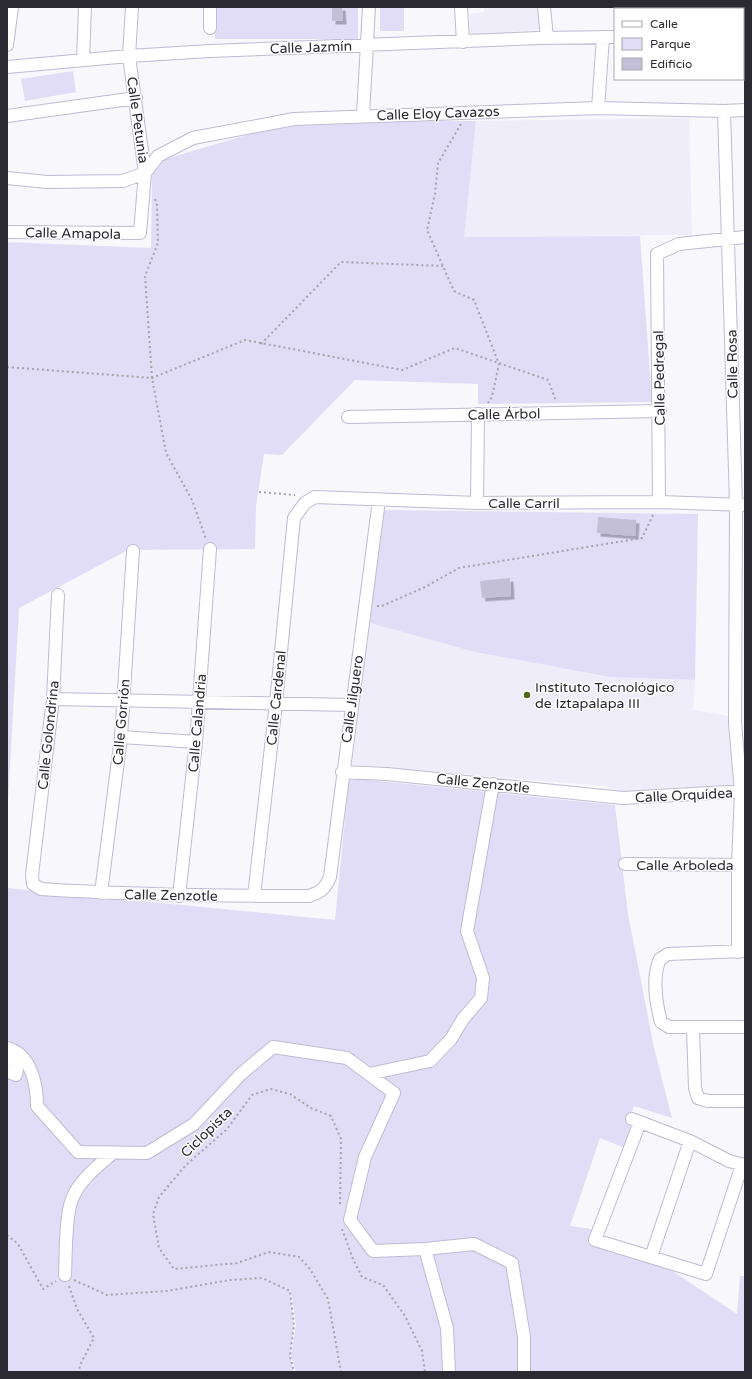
<svg xmlns="http://www.w3.org/2000/svg" width="752" height="1379" font-family="'Varela Round',sans-serif">
  <style>
    .built { fill: #efedfa }
    .green { fill: #e1ddf7 }
    .building { fill: #c3bfd7; filter: url(#shadow) }
    .lines { fill: none; stroke-linecap: round; stroke-linejoin: round }
    .minor-casing { stroke: #bfbbd3; stroke-width: 14 }
    .path { stroke: #a4a4aa; stroke-width: 2; stroke-dasharray: 2 3; stroke-linecap: butt }
    .minor { stroke: #fff; stroke-width: 12 }
    .poi-dot { fill: #4f6718; stroke: #fff; stroke-width: 1.5 }
    .labels { text-anchor: middle; stroke-width: 3; stroke-linejoin: round; paint-order: stroke }
    .street-label { font-size: 14px; fill: #2b2a33; stroke: #fff }
    .poi-label { font-size: 14px; fill: #2b2a33; stroke: #fff; text-anchor: start }
  </style>
  <defs>
    <filter id="shadow"><feDropShadow dx="3.5" dy="3.5" stdDeviation="0" flood-color="#0004"/></filter>
  </defs>
  <rect width="100%" height="100%" fill="#f7f7fc"/>
  <path class="built" d="M484,7H538L540,30L470,35V14L484,12Z
    M689,118L692,235L463,237L476,121Z
    M370,623L475,652L610,677L695,680L693,710L730,716L739,795L625,796L605,786L352,765Z"/>
  <path class="green" d="M215,7H358V39H215Z
    M380,7H404V31H380Z
    M73,71L76,92L25,101L21,79Z
    M418,121H476L464,237L640,236L652,402L478,404V384L355,380L282,455L264,454L256,506L255,549L128,550L19,608L7,820V242L151,248L152,172L162,160L257,132L296,126Z
    M382,510L698,514L695,680L610,677L475,652L370,623Z
    M349,778L615,805L628,914L654,1048L672,1118L634,1106L628,1124L632,1125L625,1148L600,1138L570,1226L592,1229L587,1242L656,1260L737,1314L740,1276H745V1372H296L291,1356L296,1325L291,1291L279,1285L290,1291L294,1325L290,1356L294,1372H7V888L335,920Z"/>
  <path class="building" d="M332,7H342L343,21H332Z
    M598,517L636,520L635,536L597,533Z
    M510,578L511,596L482,598L480,581Z"/>
  <g class="lines">
    <defs>
      <path id="minor" d="M461,7L463,42
        M544,7L547,38
        M699,9V7
        M210,28V7
        M743,36H745
        M7,45L12,7
        M83,60L85,7
        M7,67L129,56L210,51L539,38L615,37
        M598,108L603,37
        M724,111L736,504L735,723L741,791L738,865V952
        M363,115L369,7
        M7,116L136,98
        M7,178L47,182L123,181L145,173L158,156L193,138L294,119L598,108L724,111L745,110
        M7,232L140,233L145,173L129,56L132,7
        M348,417L660,411
        M659,502L657,254L679,244L745,237
        M477,503L478,414
        M58,595L53,699L32,875L33,884L41,889C131,895 219,896 309,896C321,892 325,889 330,877L379,500
        M53,699L352,705
        M121,737L196,742
        M342,772L387,774L623,798L745,791
        M625,864L745,865
        M101,893L121,737L133,551
        M179,896L196,742L210,549
        M254,896L276,703L294,518L305,503L315,497L477,503L659,502L745,505
        M745,951L668,954L660,959C652,976 656,1003 661,1022L669,1027H745
        M693,1028L695,1088L698,1098L708,1101H745
        M7,1048C31,1054 37,1084 37,1106L78,1152L147,1153L194,1124L241,1074L273,1047L347,1058L394,1093L365,1157L350,1220L373,1251L425,1249L447,1328L449,1372
        M7,1058L18,1062L16,1075L7,1071
        M369,1074L430,1061L451,1039L463,1019L481,998L483,978L467,931L493,784
        M632,1119L690,1141L729,1161L745,1165
        M640,1122L595,1240L706,1274L742,1165
        M425,1249L474,1244L512,1263L524,1337V1372
        M651,1257L690,1141
        M65,1275C66,1255 65,1217 72,1199C80,1179 98,1166 113,1153"/>
    </defs>
    <use href="#minor" class="minor-casing"/>
    <path class="path" d="M461,124L438,163L435,194L427,230L454,291L474,300L499,364L492,397L488,403
      M155,199L157,205L158,243L145,276L152,378L166,453L192,500L206,539
      M261,344L341,262L443,266
      M7,367L152,378L245,340L402,370L455,348L548,380L556,401
      M259,492L295,495
      M377,606H382L425,587L459,568L642,538L654,513
      M340,1204L341,1139L331,1116L311,1108L290,1094L271,1089L252,1095L227,1129L186,1165L159,1197L153,1214L159,1248L174,1269L237,1263L269,1252L299,1257L310,1269L328,1299L341,1372
      M342,1229L353,1259L362,1277L383,1285L405,1316L422,1351L425,1372
      M7,1235L18,1244L43,1289L56,1281
      M74,1280L107,1295L167,1291L230,1280L262,1278L290,1291L294,1325L290,1356L294,1372
      M69,1286L77,1309L94,1338L80,1365L79,1372"/>
    <use href="#minor" class="minor"/>
  </g>
  <circle class="poi-dot" cx="527" cy="695" r="4"/>
  <g class="labels">
    <g class="street-label">
      <text transform="translate(311 47) rotate(-2)" y="5">Calle Jazmín</text>
      <text transform="translate(438 113) rotate(-2)" y="5">Calle Eloy Cavazos</text>
      <text transform="translate(138 120) rotate(82)" y="5">Calle Petunia</text>
      <text transform="translate(73 233) rotate(1)" y="5">Calle Amapola</text>
      <text transform="translate(732 364) rotate(-91)" y="5">Calle Rosa</text>
      <text transform="translate(659 378) rotate(-91)" y="5">Calle Pedregal</text>
      <text transform="translate(504 414) rotate(-1)" y="5">Calle Árbol</text>
      <text x="524" y="508">Calle Carril</text>
      <text transform="translate(276 698) rotate(-84)" y="5">Calle Cardenal</text>
      <text transform="translate(352 699) rotate(-82)" y="5">Calle Jilguero</text>
      <text transform="translate(121 722) rotate(-85)" y="5">Calle Gorrión</text>
      <text transform="translate(197 723) rotate(-85)" y="5">Calle Calandria</text>
      <text transform="translate(48 735) rotate(-84)" y="5">Calle Golondrina</text>
      <text transform="translate(483 783) rotate(6)" y="5">Calle Zenzotle</text>
      <text transform="translate(684 795) rotate(-3)" y="5">Calle Orquídea</text>
      <text x="685" y="870">Calle Arboleda</text>
      <text transform="translate(171 895) rotate(1)" y="5">Calle Zenzotle</text>
      <text transform="translate(206 1132) rotate(-44)" y="5">Ciclopista</text>
    </g>
    <g class="poi-label">
      <text x="535" y="692">Instituto Tecnológico<tspan x="535" dy="16">de Iztapalapa III</tspan></text>
    </g>
  </g>
  <rect width="752" height="1379" fill="none" stroke="#2b2a33" stroke-width="16"/>
  <rect x="614" y="8" width="130" height="72" fill="#ffffff" stroke="#aaaaad"/>
  <rect x="622" y="21" width="20" height="6" fill="#ffffff" stroke="#aaaaad"/>
  <text x="650" y="28" font-size="12" fill="#2b2a33">Calle</text>
  <rect x="622" y="38" width="20" height="12" fill="#e1ddf7" stroke="#aaaaad"/>
  <text x="650" y="48" font-size="12" fill="#2b2a33">Parque</text>
  <rect x="622" y="58" width="20" height="12" fill="#c3bfd7" stroke="#aaaaad"/>
  <text x="650" y="68" font-size="12" fill="#2b2a33">Edificio</text>
</svg>
